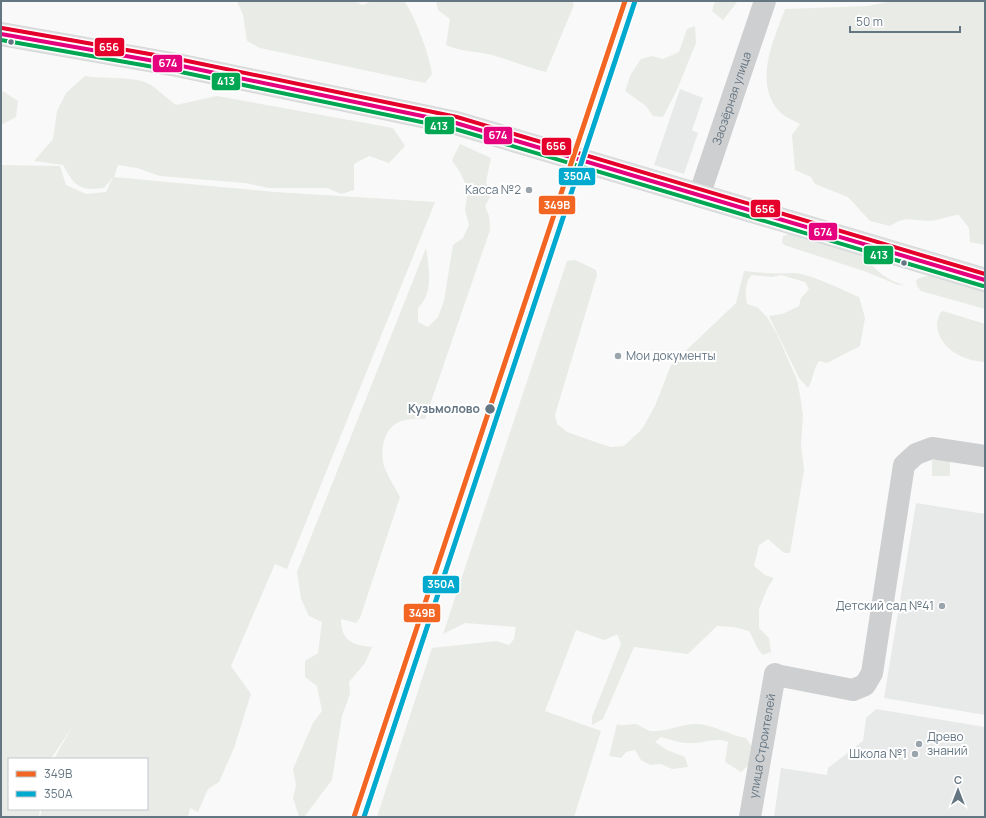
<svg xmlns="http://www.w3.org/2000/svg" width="986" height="818" font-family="Manrope,sans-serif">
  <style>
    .built { fill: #e8e9e9 }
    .green { fill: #e8ebe6 }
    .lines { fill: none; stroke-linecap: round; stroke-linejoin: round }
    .major-casing { stroke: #d5d6d7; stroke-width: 24 }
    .minor { stroke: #cecfd0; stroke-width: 22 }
    .major { stroke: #e1e2e2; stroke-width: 22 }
    .bus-1-casing { stroke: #fff; stroke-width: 7 }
    .bus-2-casing { stroke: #fff; stroke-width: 7 }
    .bus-3-casing { stroke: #fff; stroke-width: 7 }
    .bus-1 { stroke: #e5007d; stroke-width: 4 }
    .bus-2 { stroke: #00a651; stroke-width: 4 }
    .bus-3 { stroke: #e4002b; stroke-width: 4 }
    .rail-1-casing { stroke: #fff; stroke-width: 8 }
    .rail-2-casing { stroke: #fff; stroke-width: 8 }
    .rail-1 { stroke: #f26522; stroke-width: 5 }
    .rail-2 { stroke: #00a9ce; stroke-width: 5 }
    .bus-dot { fill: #657683; stroke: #fff; stroke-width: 1.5 }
    .poi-dot { fill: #99a4ac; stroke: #fff; stroke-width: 1.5 }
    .labels { text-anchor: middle; stroke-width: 4; stroke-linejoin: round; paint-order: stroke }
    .street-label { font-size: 12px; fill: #657683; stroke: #fff }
    .poi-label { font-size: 12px; fill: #657683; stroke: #fff; text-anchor: end }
    .stop-label { font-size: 12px; font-weight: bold; fill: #657683; stroke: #fff; text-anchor: end }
    .line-badge { stroke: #fff; stroke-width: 1.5 }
    .badge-label { font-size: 11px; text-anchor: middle; font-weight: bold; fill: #fff }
  </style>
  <rect width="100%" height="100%" fill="#f9f9f9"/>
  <path class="built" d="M680,89L703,98L692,130L698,133L684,174L654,165Z
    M916,503L985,514V715L884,698Z
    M876,709L985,727V817H774L781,768L827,775L828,768L863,741L866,718Z"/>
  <path class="green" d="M237,1H354L363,5L371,1H404C415,15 430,57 432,74L425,83L260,48L247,41L243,15Z
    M436,1H572L574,5L546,72C528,68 511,60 492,55C476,51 462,52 446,45L450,19L438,10Z
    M715,1H738L723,20L712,11Z
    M892,1H985V245L970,242L969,228L959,215C949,215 938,221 929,221C911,221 907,215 890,226L870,221L848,197L815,184L811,177L795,170L792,135L800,124C793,120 784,117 779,111C753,83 774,39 785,9L868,6Z
    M695,26L696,43L676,92L663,117L653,116L646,106L625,91L631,74L641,59L652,56L663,59L679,52L687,29Z
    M85,76C103,79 134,76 149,84C155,87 169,100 176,105L217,96L393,128L405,146L389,163L369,156L354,164V190L341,194L327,188H269L245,183L160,176L137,168L118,165L114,177L275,192L435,202L287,569L275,564L231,666L251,694L234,748L219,782L208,789L198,812L190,808L188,817H40L42,809H147V759H54L72,727L51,759H9V809H40L39,817H1V165L60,166L66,185L86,194L106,192L113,177L104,188C80,191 75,187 63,165L34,161L53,139L57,111L66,93Z
    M1,90L18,101L16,117L1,125Z
    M460,144L491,158L486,182L490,197L485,206L489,216L490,230L425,419C404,418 388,421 383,445C382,451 382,460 384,466C388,477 395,487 400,497L360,618L356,623L341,619C341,641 353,645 372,647L365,663L349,682L350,694L342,716L332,780L304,817H299L293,798L296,785L293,769L313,723L322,711L317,686L305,677V661L318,653L322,622L309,616L301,599L297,572L426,248C429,269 434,292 418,308V322L428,327L438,317L444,301L453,245L463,238L469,225L465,210L468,190L461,174L452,160Z
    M789,234L867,257C874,271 889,281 904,285H898L864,271L784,245L782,242L783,236Z
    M575,260L596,270L597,275L555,415L557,424L567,432L601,444L611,447L624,446L642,429L655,406L671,365L736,303L744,271C761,273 778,274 794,273C808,273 845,291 859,297L865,318L860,346L827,363L819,361C812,372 814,378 808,388L799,378L769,316L782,314L799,306L801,298L809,289L805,282L781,275L772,277L752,275C745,281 745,295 747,304L757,307L767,317L777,334L797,380L800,395L803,416L801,445L804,470L790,553H784L768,539L759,545L754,566L765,575L774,578L768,587L759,609V628L769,638L771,652L763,655C756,649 754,639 749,631L734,627L717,626L688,654L634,647L603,719L592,725V717L621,644L618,636L626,637L616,635L604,640L576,630L545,711L601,731L574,817H377L432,648L496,641L509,645L514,639L516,627L465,623L443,634L567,261Z
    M929,276L985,291V309L921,291L917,286L916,280L922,277Z
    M943,311L985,324V362C964,361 939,349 937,325C937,321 939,316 940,313Z
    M932,460H950V476H932Z
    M617,724C623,727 628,724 635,724C641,725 646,731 652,731C666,732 684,723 697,724C715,725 728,735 746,738L753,748L751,763L741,772L725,762L728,742C716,737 706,743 693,743C682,744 672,740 661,737L655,742L667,750L685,757L688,767L672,769L661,764L650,765L641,760L635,750L626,752L621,758L609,756Z"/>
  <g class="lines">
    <defs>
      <path id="major" d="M1,34L177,65L456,123L985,280"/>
    </defs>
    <use href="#major" class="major-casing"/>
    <g class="minor">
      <path id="s1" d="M699,196L765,1"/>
      <path d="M776,675L853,690L865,685L872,673L904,465L916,454L932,448L985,456"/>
      <path id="s2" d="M750,817L775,674"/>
    </g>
    <use href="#major" class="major"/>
    <defs>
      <path id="bus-1" d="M1,34L177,65L456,123L985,280"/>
      <path id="bus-2" d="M1,40L176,71L455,129L983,286"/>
      <path id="bus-3" d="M2,28L178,59L457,117L985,274"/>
    </defs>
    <use href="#bus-1" class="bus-1-casing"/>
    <use href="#bus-2" class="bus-2-casing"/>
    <use href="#bus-3" class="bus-3-casing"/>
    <use href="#bus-1" class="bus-1"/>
    <use href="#bus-2" class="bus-2"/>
    <use href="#bus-3" class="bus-3"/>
    <defs>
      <path id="rail-1" d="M354,817L625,1"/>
      <path id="rail-2" d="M364,817L635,1"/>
    </defs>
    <use href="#rail-1" class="rail-1-casing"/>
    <use href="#rail-2" class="rail-2-casing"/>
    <use href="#rail-1" class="rail-1"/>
    <use href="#rail-2" class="rail-2"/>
  </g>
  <g class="bus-dot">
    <circle cx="11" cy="42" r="3.5"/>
    <circle cx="904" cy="263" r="3.5"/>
    <circle cx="490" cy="409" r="5.5"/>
  </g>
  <g class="poi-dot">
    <circle cx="529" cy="190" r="4"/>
    <circle cx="618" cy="356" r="4"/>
    <circle cx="942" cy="606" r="4"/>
    <circle cx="919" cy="744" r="4"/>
    <circle cx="915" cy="754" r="4"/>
  </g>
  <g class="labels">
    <g class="street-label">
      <text dy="4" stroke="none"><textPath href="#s1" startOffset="103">Заозёрная улица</textPath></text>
      <text dy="4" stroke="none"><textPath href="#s2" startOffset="72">улица Строителей</textPath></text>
    </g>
    <g class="poi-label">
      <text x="521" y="194">Касса №2</text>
      <text x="626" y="360" text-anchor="start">Мои документы</text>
      <text x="934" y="610">Детский сад №41</text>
      <text x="927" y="741" text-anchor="start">Древо<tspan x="927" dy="14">знаний</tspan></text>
      <text x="907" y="758">Школа №1</text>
    </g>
    <g class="stop-label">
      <text x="480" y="413">Кузьмолово</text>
    </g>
  </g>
  <g class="line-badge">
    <rect x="94" y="37" width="31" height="20" rx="4" fill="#e4002b"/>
    <rect x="152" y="54" width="31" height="19" rx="4" fill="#e5007d"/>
    <rect x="211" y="72" width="30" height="19" rx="4" fill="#00a651"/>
    <rect x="424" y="116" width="31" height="19" rx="4" fill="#00a651"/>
    <rect x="483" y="126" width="30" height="19" rx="4" fill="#e5007d"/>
    <rect x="541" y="137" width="31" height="19" rx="4" fill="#e4002b"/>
    <rect x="558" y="167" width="38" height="19" rx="4" fill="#00a9ce"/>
    <rect x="538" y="195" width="38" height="20" rx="4" fill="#f26522"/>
    <rect x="750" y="199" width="31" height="19" rx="4" fill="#e4002b"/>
    <rect x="808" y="222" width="30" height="19" rx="4" fill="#e5007d"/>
    <rect x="863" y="245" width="31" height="20" rx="4" fill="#00a651"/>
    <rect x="422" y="575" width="38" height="19" rx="4" fill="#00a9ce"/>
    <rect x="403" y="603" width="38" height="20" rx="4" fill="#f26522"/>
  </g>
  <g class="badge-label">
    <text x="109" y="51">656</text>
    <text x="168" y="67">674</text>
    <text x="226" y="85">413</text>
    <text x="439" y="130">413</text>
    <text x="498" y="139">674</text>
    <text x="556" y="150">656</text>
    <text x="577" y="180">350А</text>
    <text x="557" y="209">349В</text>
    <text x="765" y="213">656</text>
    <text x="823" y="236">674</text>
    <text x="879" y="259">413</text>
    <text x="441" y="588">350А</text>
    <text x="422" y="617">349В</text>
  </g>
  <rect width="986" height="818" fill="none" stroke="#657683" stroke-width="4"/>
  <rect x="8" y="758" width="140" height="52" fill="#ffffff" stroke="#c1c8cd"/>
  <rect x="16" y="771" width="20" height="6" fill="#f26522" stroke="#c1c8cd"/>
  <text x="44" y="778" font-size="12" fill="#657683">349В</text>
  <rect x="16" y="791" width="20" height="6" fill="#00a9ce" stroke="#c1c8cd"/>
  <text x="44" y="798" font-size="12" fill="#657683">350А</text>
  <g transform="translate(958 790)" stroke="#ffffff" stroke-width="3" paint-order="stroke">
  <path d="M0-3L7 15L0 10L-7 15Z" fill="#657683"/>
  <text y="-6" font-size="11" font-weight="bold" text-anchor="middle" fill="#657683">С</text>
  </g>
  <path d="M850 26v6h110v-6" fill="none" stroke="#657683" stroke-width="2"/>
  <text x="856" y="26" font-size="12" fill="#657683" stroke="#ffffff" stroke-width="3" paint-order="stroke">50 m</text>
</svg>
